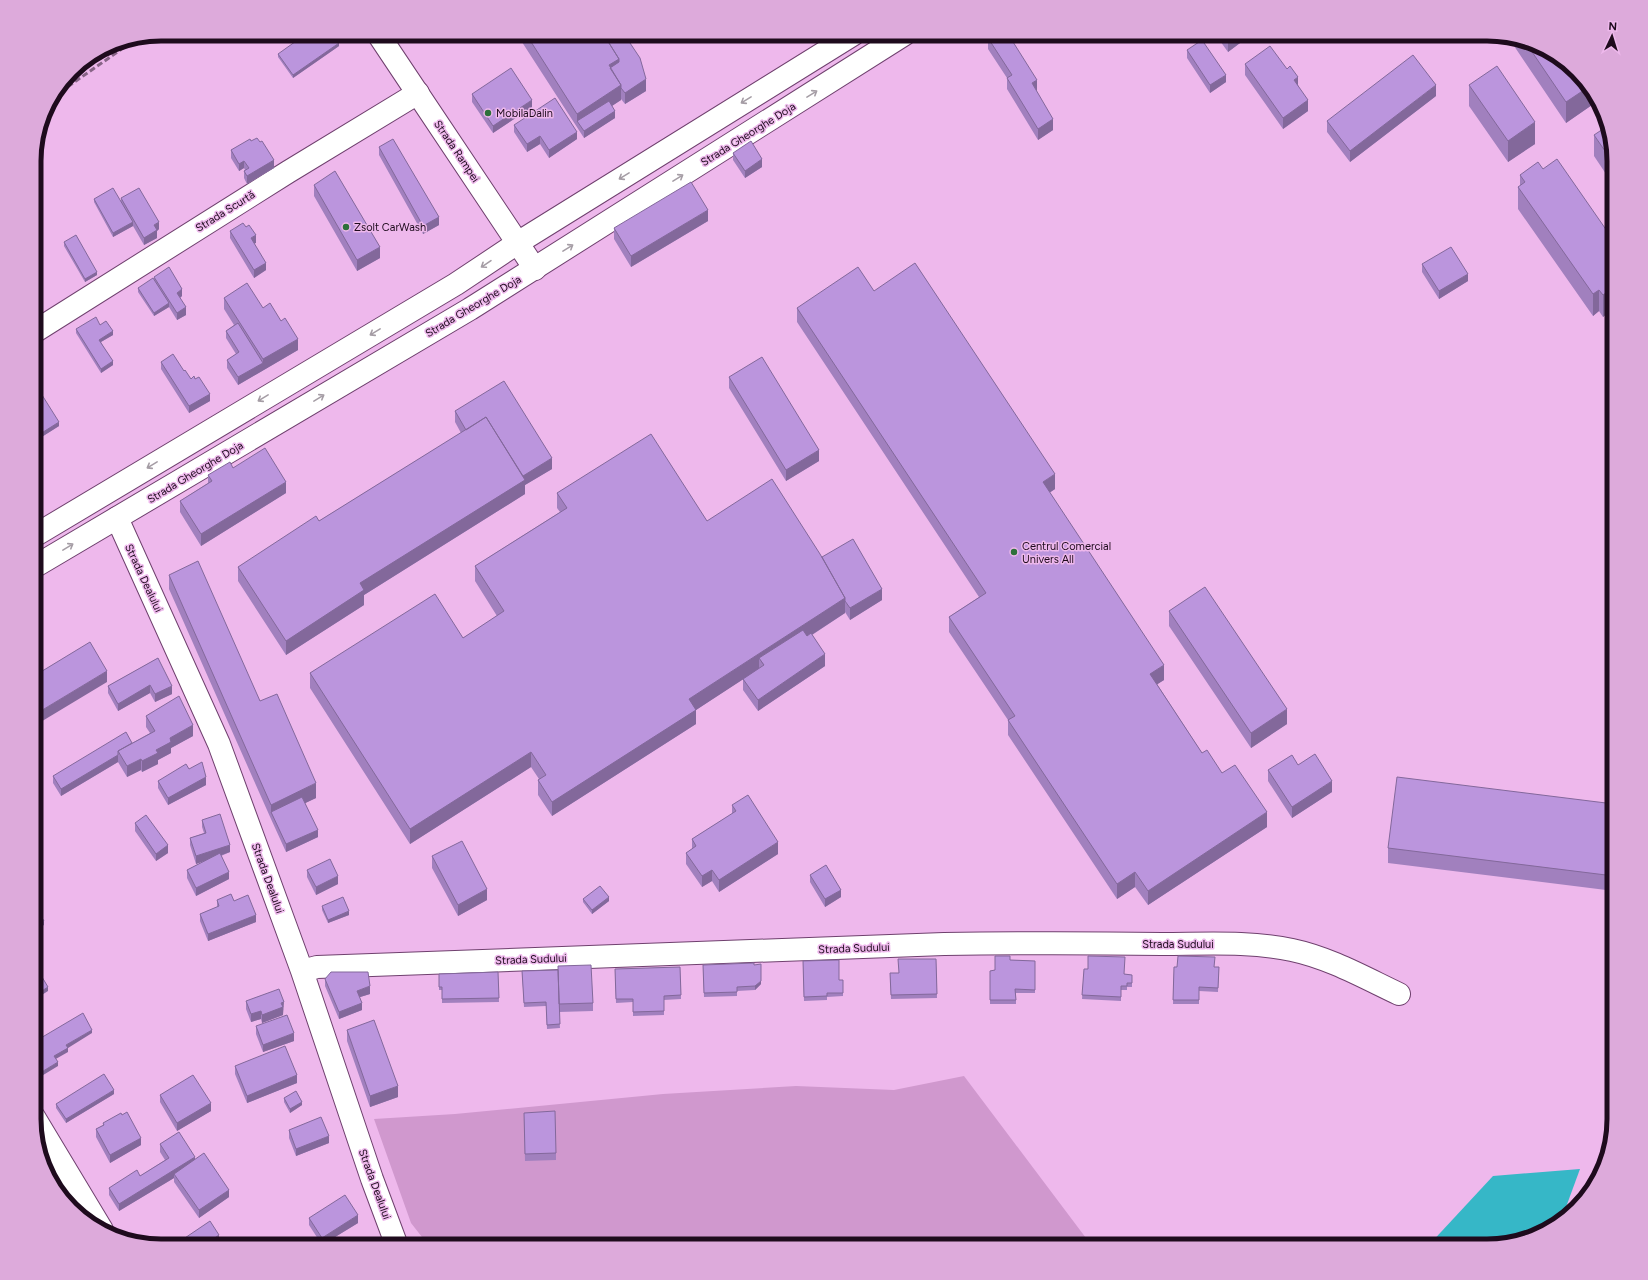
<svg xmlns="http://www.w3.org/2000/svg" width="1648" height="1280" font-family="Figtree,sans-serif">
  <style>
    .green { fill: #d098ce }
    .water { fill: #36b7c7 }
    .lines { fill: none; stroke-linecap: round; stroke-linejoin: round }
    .minor-casing { stroke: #6f406e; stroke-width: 24 }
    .secondary-casing { stroke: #6f406e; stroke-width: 24 }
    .primary-casing { stroke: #6f406e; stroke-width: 24 }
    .minor { stroke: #fff; stroke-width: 22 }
    .secondary { stroke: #fff; stroke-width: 22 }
    .primary { stroke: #fff; stroke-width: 22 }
    .rail { stroke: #886487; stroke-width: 3; stroke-dasharray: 6 3; stroke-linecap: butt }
    .wall { fill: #a180be }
    .shaded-wall { fill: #83689b }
    .building { fill: #bb95dd; stroke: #83689b }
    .oneway { stroke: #a59da5 }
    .poi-dot { fill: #2d703a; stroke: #eeb8ec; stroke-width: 1.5 }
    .labels { text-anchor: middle; stroke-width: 3; stroke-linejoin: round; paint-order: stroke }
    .poi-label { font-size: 11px; fill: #1e0b1d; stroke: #eeb8ec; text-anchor: start }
    .street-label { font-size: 11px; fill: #1e0b1d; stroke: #eeb8ec }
    .rim { fill: none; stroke: #1e0b1d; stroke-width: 5 }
  </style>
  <rect width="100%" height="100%" fill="#eeb8ec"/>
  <path class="green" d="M964,1076L1092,1246H429L411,1223L374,1119L455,1114L663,1094L796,1086L894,1090Z"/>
  <path class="water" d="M1580,1169L1562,1218L1543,1233L1487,1246H1428L1493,1176Z"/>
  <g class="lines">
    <defs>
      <path id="minor" d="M34,332L288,172L418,93
        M117,518L219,744L302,971L372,1179L397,1246
        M302,971L317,967L944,944C1017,943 1089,943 1162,944C1205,944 1251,941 1292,950C1330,958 1365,978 1399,994
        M34,1117L102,1230"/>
      <path id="secondary" d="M378,34L535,269"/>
      <path id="primary" d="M34,536L456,284L519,242L854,34
        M34,567L470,309L905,34"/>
    </defs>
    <use href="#minor" class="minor-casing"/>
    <use href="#secondary" class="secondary-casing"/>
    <use href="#primary" class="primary-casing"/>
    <use href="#minor" class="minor"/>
    <use href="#secondary" class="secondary"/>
    <use href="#primary" class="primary"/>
    <path class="rail" d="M53,97L136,39"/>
  </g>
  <path class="wall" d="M407,34H417L411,39Z
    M520,34H624L646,91L625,104L621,99V100L612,106L615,118L584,138L520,39Z
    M1215,34H1252L1228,52Z
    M1416,34H1429L1420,40Z
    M997,36L1037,92L1053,130L1038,140L1007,89V78L988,49V38Z
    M1508,37L1528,41L1592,94V105L1566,123Z
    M339,46L293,78L278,57V54Z
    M1187,50L1226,82L1210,93L1187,58Z
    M1245,64L1298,85L1308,111L1283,129L1245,75Z
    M1469,85L1535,144L1508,162L1469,106Z
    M472,94L532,107L493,133L472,102Z
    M1436,96L1350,162L1327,132V121Z
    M514,125L577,139L549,158L540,144L527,152L514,132Z
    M1594,135L1614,161V186L1594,156Z
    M251,141L274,168L247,184L244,178V171L245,170L244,168L239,171L231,158V150Z
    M379,147L439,225L423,234L379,155Z
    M733,153L762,167L745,178L733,160Z
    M1543,169L1614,241V308L1603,317L1599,311L1593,316L1518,209V187L1520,186V175Z
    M314,185L380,258L357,271L314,196Z
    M121,198L159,229L157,231V238L144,245L133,226L113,237L94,202V199L121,201Z
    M708,221L631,267L614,239V228Z
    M230,231L256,243H254L266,270L254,278L230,238Z
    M64,242L97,275L85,282L64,246Z
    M1422,264L1468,281L1439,299L1422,272Z
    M154,277L182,296L180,298L186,315L177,320L169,307L154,316L138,292V288L154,281Z
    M874,291L1055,489L1049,493L1164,680L1157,684L1202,753L1222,773L1267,827L1148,905L1135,887L1117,899L1008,735V720L949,632V617L979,597L797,322V308Z
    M224,298L263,308L298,350L238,385L227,368V360L236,354L226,338V331L234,325L224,309Z
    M100,325L113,335L101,342L113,365L101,373L76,333V329Z
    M1614,331V365L1609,357V335Z
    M161,362L184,371L210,401L189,413L161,369Z
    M729,377L819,461L786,481L729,388Z
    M34,389L59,426L40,438L34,429Z
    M455,411L552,469L525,485V494L364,595V605L286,655L238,581V567L319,521L461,433L455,422Z
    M233,468L286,493L201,546L180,512V501L208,483V475Z
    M557,493L707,521L822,557L882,600L850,620L845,612V613L812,635L825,666L758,711L743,690V679L746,677L696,710V724L552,816L538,795V780L539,779L531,767L410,844L310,688V673L463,638L497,616L475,581V566L560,512L557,508Z
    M169,575L260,701L316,798L305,803L318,837L286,852L271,819L169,589Z
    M1169,611L1287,724L1251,748L1169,626Z
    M158,658L172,694L155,702L150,693L118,711L108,693V686Z
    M146,716L193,736L171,748V753L158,760V764L142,772L141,770L127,777L118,762L61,796L53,783V776L132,743L150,733L146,727Z
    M189,769L206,785L168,805L158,788V781Z
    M1268,770L1332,792L1292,818L1268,781Z
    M1614,804V891L1388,863V848Z
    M732,805L778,854L719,892L712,881L702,887L686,864V853L692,849V839L732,814Z
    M202,820L230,852L221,856L229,879L196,896L187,878V870L206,860L196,864L190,845V838L204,833L202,827Z
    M135,823L168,853L156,861L135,831Z
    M432,856L487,900L458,916L432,868Z
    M307,870L338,884L316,895L307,877Z
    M810,875L841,897L825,907L810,882Z
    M583,899L609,901L592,914L583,902Z
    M217,900L234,901L256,922L208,941L200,921V914L217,907Z
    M322,906L349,915L328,923L322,910Z
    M936,959L937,998L891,999L890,973H899Z
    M1010,960L1035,961V993H1016V1004H990V971L995,970Z
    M803,961L839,980H843V996L827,997V1000L804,1001Z
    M703,965L761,984L755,990L737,991V996L704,997Z
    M680,967L681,999L664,1000V1015L633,1016V1002L616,1003L615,969Z
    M1174,967H1219L1218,992L1199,991V1004H1173Z
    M1084,969L1132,975V987H1127V990H1121V1001L1082,999Z
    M522,971L593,1003V1011L559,1012L560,1028L547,1029L546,1006L524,1007Z
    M498,972L499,1002L442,1003V990H439V974Z
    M325,979L370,994L360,997L362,1010L339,1019L325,986Z
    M246,1001L284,1010H283V1015L262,1023L261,1019L251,1022L246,1009Z
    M256,1026L294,1041L263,1052L256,1034Z
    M347,1030L398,1097L370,1107L347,1041Z
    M235,1066L297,1083L247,1103L235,1074Z
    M114,1094L66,1123L56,1108V1104Z
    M160,1095L211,1111L177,1131L160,1102Z
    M284,1098L302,1105L290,1113L284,1102Z
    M524,1113L556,1153V1160L525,1161Z
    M103,1123L141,1145L110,1163L96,1137V1129L103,1125Z
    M289,1130L329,1143L296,1156L289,1138Z
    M160,1144L195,1160L229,1197L199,1218L174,1182V1178L119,1211L109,1195V1188L140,1176L165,1160L160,1152Z
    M309,1218L358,1223L322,1245L309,1225Z"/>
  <path class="shaded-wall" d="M412,34H417L411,39V35Z
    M1237,34H1252L1228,52V41Z
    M1420,34H1429L1420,40Z
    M339,43V46L293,78V75Z
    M619,59V73L614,77L609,65Z
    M1226,75V82L1210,93V85Z
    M1298,77V88L1294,80Z
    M646,79V91L625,104V93Z
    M1037,80V92L1032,83Z
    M621,85V100L581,126L577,121V114Z
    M1436,85V96L1350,162V151Z
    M1587,88L1592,94V105L1566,123V102Z
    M532,100V107L493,133V126Z
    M1308,100V111L1283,129V118Z
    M615,111V118L584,138V131Z
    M1053,119V130L1038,140V129Z
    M1535,122V144L1508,162V141Z
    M577,132V139L549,158V150Z
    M540,136V144L527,152V144Z
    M762,159V167L745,178V171Z
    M274,160V168L247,184V176Z
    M244,161V168L239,171V164Z
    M708,210V221L631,267V256Z
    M439,217V225L423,234V226Z
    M133,222V226L113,237V233Z
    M159,222V229L157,231V238L144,245V238L154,225Z
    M256,235V243L251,245V238Z
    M380,247V258L357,271V260Z
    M266,263V270L254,278V270Z
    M97,272V275L85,282V279Z
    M1468,274V281L1439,299V291Z
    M1614,287V308L1603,317V295Z
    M182,289V296L177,300V293Z
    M1599,290V311L1593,316V294Z
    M169,303V307L154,316V313Z
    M186,307V315L177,320V313Z
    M113,331V335L99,343V340Z
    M298,339V350L238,385V377L263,363V359Z
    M113,361V365L101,373V369Z
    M210,394V401L189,413V406Z
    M59,422V426L40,438V434Z
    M819,450V461L786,481V470Z
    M552,458V469L525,485V494L364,595V605L286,655V641L360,583L521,477Z
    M1055,474V489L1043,497V482Z
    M286,482V493L201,546V534Z
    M882,589V600L850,620V608Z
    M845,598V613L764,666L759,658V669L696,710V724L552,816V802L689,699Z
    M825,654V666L758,711V700Z
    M1164,665V680L1150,689V674Z
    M107,671V682L34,726V715Z
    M150,685V693L118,711V704Z
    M172,686V694L155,702V694Z
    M1287,709V724L1251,748V733Z
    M193,725V736L171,748V753L158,760V764L142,772V761L170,738Z
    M531,752V767L410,844V829Z
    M118,755V762L61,796V789Z
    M141,759V770L127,777V766Z
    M206,777V785L168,805V798Z
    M1332,781V792L1292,818V807Z
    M316,783V798L274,818L271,812V805Z
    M1267,812V827L1148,905V891Z
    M318,830V837L286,852V844Z
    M778,842V854L719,892V880Z
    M168,845V853L156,861V854Z
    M230,845V852L196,864V856Z
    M712,870V881L702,887V876Z
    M229,872V879L196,896V888Z
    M1135,872V887L1117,899V884Z
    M338,876V884L316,895V887Z
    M487,889V900L458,916V905Z
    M841,890V897L825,907V899Z
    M609,897V901L592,914V910Z
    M349,911V915L328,923V920Z
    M256,915V922L208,941V934Z
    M44,921V925L34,931V927Z
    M38,967V971L34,973V969Z
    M761,981V984L755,990V986Z
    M370,986V994L357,998V991Z
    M48,987V991L34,1000V996Z
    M284,1002L283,1015L262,1023V1015Z
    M362,1003V1010L339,1019V1012Z
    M261,1011V1019L251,1022V1014Z
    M92,1030V1033L68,1048V1052L54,1060V1056L66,1045Z
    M294,1033V1041L263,1052V1045Z
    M58,1062V1066L35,1080V1076Z
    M297,1075V1083L247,1103V1096Z
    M398,1086V1097L370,1107V1096Z
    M114,1090V1094L66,1123V1119Z
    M302,1102V1105L290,1113V1109Z
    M211,1103V1111L177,1131V1123Z
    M329,1136V1143L296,1156V1149Z
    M141,1138V1145L110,1163V1155Z
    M195,1157V1165L174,1174V1178L119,1211V1204Z
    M229,1190V1197L199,1218V1210Z
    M358,1215V1223L322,1245V1238Z
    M219,1235V1239L208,1246H203Z"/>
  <path class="building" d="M306,34H333L339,43L293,75L278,54Z
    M526,34H591L595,41L604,35L619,59L609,65L621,85L577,114Z
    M591,34H624L640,58L646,79L625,93L621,88V85L610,68L619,62V59L604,35L595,41Z
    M994,34H995L997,36L1001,34H1008L1037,80L1032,83L1053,119L1038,129L1007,78L1012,75L988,38Z
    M1223,34H1237L1228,41Z
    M1202,40L1226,75L1210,85L1187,50Z
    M1524,40L1528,41L1565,60L1587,88L1566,102Z
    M1270,46L1287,69L1290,66L1298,77L1294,80L1308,100L1283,118L1245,64Z
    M1413,55L1436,85L1350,151L1327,121Z
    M1497,66L1535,122L1508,141L1469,85Z
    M511,68L532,100L493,126L472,94Z
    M555,98L577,132L549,150L540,136L527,144L514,125Z
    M609,101L615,111L584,131L577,121Z
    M1606,127L1614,161V164L1594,135Z
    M257,138L260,142L262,141L274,160L247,176L244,171L249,168L244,161L239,164L231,150L250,139L251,141Z
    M393,139L439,217L423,226L379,147Z
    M751,141L762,159L745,171L733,153Z
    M1557,159L1614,241V287L1603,295L1599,290L1593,294L1518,187L1525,182L1520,175L1538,162L1543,169Z
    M335,171L380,247L357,260L314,185Z
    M691,182L708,210L631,256L614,228Z
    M113,188L133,222L113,233L94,199Z
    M139,188L159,222L154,225L157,230L144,238L121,198Z
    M243,223L246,227L249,225L256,235L251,238L266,263L254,270L230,231Z
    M76,235L97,272L85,279L64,242Z
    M1451,247L1468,274L1439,291L1422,264Z
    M915,263L1055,474L1043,482L1164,665L1150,674L1202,753L1207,750L1222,773L1235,765L1267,812L1148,891L1135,872L1117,884L1008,720L1015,716L949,617L986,593L797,308L858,267L874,291Z
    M169,267L182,289L177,293L186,307L177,313L154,277Z
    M153,278L169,303L154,313L138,288Z
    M247,283L263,308L270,303L281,321L285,318L298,339L263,359L224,298Z
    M96,317L100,325L106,321L113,331L99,340L113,361L101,369L76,329Z
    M238,323L263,363L238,377L227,360L239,352L226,331Z
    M1614,331V343L1609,335Z
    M173,354L184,371L185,370L191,379L194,376L195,379L199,377L210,394L189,406L161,362Z
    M762,357L819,450L786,470L729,377Z
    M504,381L552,458L523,476L486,417L466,430L455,411Z
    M37,387L59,422L40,434L34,425V389Z
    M486,417L525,480L360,583L364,590L286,641L238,567L316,516L319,521Z
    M651,434L707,521L772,479L820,554L845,598L689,699L696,710L552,802L538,780L546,775L531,752L410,829L310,673L435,594L463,638L504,611L475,566L567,508L557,493Z
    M265,448L286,482L201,534L180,501L212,481L208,475L230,462L233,468Z
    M853,539L882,589L850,608L845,601V598L822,557Z
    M198,561L260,701L277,694L316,783L271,805L169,575Z
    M1205,587L1287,709L1251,733L1169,611Z
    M803,630L807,636L811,633L825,654L758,700L743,679L764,665L759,658Z
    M90,642L107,671L34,715V676Z
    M158,658L172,686L155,694L150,685L118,704L108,686Z
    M179,696L193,725L170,738L171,742L156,750L158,753L142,761L141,759L127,766L118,751L155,731L146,716Z
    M126,732L132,743L118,751V755L61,789L53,776Z
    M1315,754L1332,781L1292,807L1268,770L1292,755L1298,765Z
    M202,762L206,777L168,798L158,781L186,764L189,769Z
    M1397,777L1614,804V876L1388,848Z
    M748,795L778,842L719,880L712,870L702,876L686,853L696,846L692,839L736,811L732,805Z
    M302,797L318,830L286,844L271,812Z
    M220,814L230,845L196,856L190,838L206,833L202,820Z
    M146,815L168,845L156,854L135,823Z
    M462,841L487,889L458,905L432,856Z
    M220,853L229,872L196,888L187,870Z
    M330,859L338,876L316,887L307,870Z
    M826,865L841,890L825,899L810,875Z
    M600,886L609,897L592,910L583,899Z
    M231,894L234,901L248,895L256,915L208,934L200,914L219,906L217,900Z
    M343,897L349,911L328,920L322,906Z
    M34,905L44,921L34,927Z
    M995,956H1010V960L1035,961V990L1015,989L1016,1000H990V971L995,970Z
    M1088,956L1125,957L1124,974L1132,975V983H1127V986H1121V997L1082,995L1084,969H1088Z
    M1178,956L1215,957L1214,967H1219L1218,988L1199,987V1000H1173L1174,967H1177Z
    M898,959H936L937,994L891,995L890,973H899Z
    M839,960V980H843V993H827V996L804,997L803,961Z
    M34,962L38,967L34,969Z
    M754,963V965L761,964V981L755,986L737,987V992L704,993L703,965Z
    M591,965L593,1003L559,1004L558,966Z
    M680,967L681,995L664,996V1011L633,1012V999H616L615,969Z
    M558,970L560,1024L547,1025L546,1002L524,1003L522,971Z
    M39,972L48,987L34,996V975Z
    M331,972H368L370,986L357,991L362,1003L339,1012L325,979Z
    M498,972L499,998L442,999V987H439V974Z
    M279,989L284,1002L281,1003L283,1007L262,1015L261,1011L251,1014L246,1001Z
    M83,1013L92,1030L66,1045L68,1048L54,1056L58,1062L35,1076L34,1074V1042Z
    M287,1015L294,1033L263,1045L256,1026Z
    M374,1020L398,1086L370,1096L347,1030Z
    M285,1046L297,1075L247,1096L235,1066Z
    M104,1074L114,1090L66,1119L56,1104Z
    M193,1075L211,1103L177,1123L160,1095Z
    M296,1091L302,1102L290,1109L284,1098Z
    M555,1111L556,1153L525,1154L524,1113Z
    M127,1112L141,1138L110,1155L96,1129L104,1125L103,1123L121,1113L122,1115Z
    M321,1117L329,1136L296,1149L289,1130Z
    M179,1132L195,1157L119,1204L109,1188L137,1170L140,1176L169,1158L160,1144Z
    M204,1153L229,1190L199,1210L174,1174Z
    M345,1195L358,1215L322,1238L309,1218Z
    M210,1221L219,1235L203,1246H173Z
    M360,1238L365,1246H346Z"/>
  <defs><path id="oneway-shaft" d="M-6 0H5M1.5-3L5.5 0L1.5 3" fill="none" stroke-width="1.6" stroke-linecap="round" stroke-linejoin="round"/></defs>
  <g class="oneway">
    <use href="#oneway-shaft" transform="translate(812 94) rotate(-32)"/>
    <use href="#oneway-shaft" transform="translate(746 100) rotate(148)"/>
    <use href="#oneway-shaft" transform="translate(624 176) rotate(148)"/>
    <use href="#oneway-shaft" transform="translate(678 178) rotate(-32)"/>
    <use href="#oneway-shaft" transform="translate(568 248) rotate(-32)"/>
    <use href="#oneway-shaft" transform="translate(486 264) rotate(146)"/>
    <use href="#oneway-shaft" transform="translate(375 332) rotate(149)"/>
    <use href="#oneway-shaft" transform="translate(263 398) rotate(149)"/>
    <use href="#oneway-shaft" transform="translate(319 398) rotate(-31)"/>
    <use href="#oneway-shaft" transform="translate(152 465) rotate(149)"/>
    <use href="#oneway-shaft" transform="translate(68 547) rotate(-31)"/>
  </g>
  <g class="poi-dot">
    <circle cx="488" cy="113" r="4"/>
    <circle cx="346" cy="227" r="4"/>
    <circle cx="1014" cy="552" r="4"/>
  </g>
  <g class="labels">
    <g class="poi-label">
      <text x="496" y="117">MobilaDalin</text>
      <text x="354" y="231">Zsolt CarWash</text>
      <text x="1022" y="550">Centrul Comercial<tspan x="1022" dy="13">Univers All</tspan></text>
    </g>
    <g class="street-label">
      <text transform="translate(748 134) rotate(-32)" y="4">Strada Gheorghe Doja</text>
      <text transform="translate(457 151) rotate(56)" y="4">Strada Rampei</text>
      <text transform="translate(225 211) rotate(-32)" y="4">Strada Scurtă</text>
      <text transform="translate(473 306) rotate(-31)" y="4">Strada Gheorghe Doja</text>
      <text transform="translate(195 472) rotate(-31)" y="4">Strada Gheorghe Doja</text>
      <text transform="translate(144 578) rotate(65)" y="4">Strada Dealului</text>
      <text transform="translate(268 878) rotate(70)" y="4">Strada Dealului</text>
      <text x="1178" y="948">Strada Sudului</text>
      <text transform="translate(854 948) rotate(-2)" y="4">Strada Sudului</text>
      <text transform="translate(531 959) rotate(-2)" y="4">Strada Sudului</text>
      <text transform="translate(375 1184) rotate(70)" y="4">Strada Dealului</text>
    </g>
  </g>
  <path d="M0 0H1648V1280H0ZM161 41H1487A120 120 0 0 1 1607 161V1119A120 120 0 0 1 1487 1239H161A120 120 0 0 1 41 1119V161A120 120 0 0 1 161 41Z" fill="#ddaadb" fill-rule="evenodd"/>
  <path class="rim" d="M161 41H1487A120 120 0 0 1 1607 161V1119A120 120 0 0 1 1487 1239H161A120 120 0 0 1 41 1119V161A120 120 0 0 1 161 41Z"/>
  <g transform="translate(1612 36) rotate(4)" stroke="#eeb8ec" stroke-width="3" paint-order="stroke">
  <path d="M0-3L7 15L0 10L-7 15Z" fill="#1e0b1d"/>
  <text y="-6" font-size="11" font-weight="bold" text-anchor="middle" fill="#1e0b1d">N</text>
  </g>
</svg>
